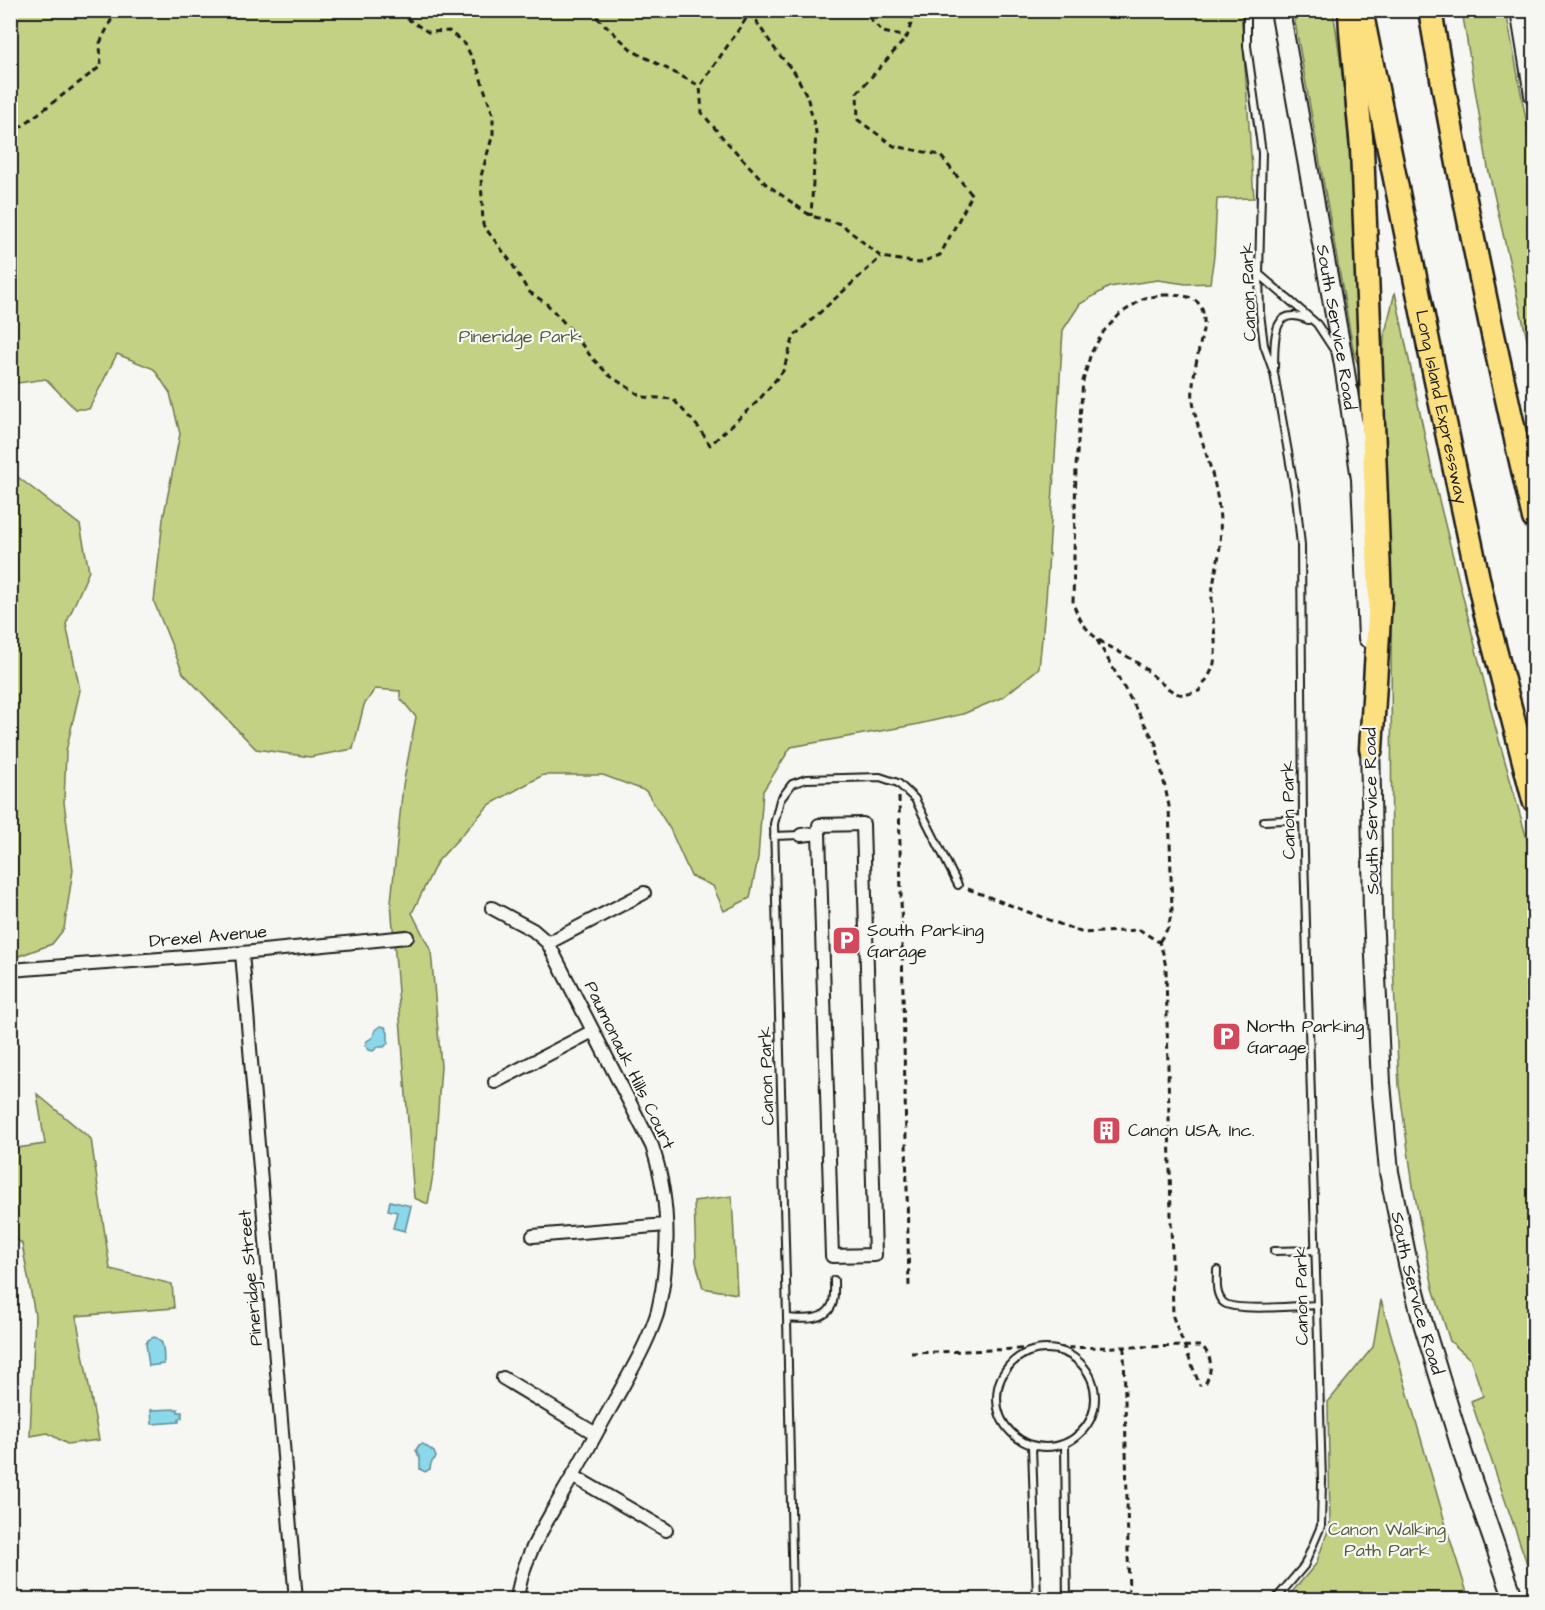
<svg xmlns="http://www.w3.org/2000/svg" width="1545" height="1610" font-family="'Architects Daughter',sans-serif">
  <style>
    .green { fill: #c3d184; stroke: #707650; stroke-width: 1.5 }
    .water { fill: #8ad8e9; stroke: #5e8d97; stroke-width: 1.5 }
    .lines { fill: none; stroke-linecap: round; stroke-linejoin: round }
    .lane-casing { stroke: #1c1c1c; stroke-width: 10 }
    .street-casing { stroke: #1c1c1c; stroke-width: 16 }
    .secondary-casing { stroke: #1c1c1c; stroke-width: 22 }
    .highway-casing { stroke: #1c1c1c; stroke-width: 27 }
    .path { stroke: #1c1c1c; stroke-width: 3; stroke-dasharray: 6 4.5; stroke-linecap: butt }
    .lane { stroke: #f6f6f2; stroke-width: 6 }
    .street { stroke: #f6f6f2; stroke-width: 12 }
    .secondary { stroke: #f6f6f2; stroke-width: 18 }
    .highway { stroke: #fce080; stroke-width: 22 }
    .labels { text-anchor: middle; stroke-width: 4.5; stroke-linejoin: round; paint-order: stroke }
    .street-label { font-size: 18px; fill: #1c1c1c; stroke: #f6f6f2 }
    .park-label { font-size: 18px; fill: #565b40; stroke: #f6f6f2 }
    .poi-label { font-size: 18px; fill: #1c1c1c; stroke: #f6f6f2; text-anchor: start }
  </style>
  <rect width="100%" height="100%" fill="#f6f6f2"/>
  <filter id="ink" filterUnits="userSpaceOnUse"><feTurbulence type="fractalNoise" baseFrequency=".0167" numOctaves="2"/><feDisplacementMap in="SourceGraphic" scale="12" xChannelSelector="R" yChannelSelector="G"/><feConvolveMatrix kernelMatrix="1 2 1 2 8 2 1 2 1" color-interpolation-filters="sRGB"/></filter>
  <g filter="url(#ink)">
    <path class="green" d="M10,11H1241L1254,198L1217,199L1214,256L1210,283L1186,284L1158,280L1109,287L1080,304L1063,330L1046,600L1039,668L1003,697L963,714L914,725L791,747L763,791L758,858L750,898L724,911L713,886L691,876L670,829L646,791L603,775H543L489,805L437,862L412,913L431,951L441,1066L434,1168L428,1204L414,1198L391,902L403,785L416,717L400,698V691L375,689L364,705L353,749L310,757L256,749L183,673L154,602L163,519L180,434L170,393L154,369L117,354L89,409H75L46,379L11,384Z
      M1293,11H1333C1353,129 1354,250 1360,370L1354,354Z
      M1462,11H1506L1534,163V370L1488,168Z
      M1395,292L1433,476L1495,726L1534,864V1584L1471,1401L1483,1396L1471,1360L1450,1341L1433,1288L1413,1186L1399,1085L1392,944L1391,608L1382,397L1384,337Z
      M10,471L80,525L89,571L66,624L80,690L66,751L64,802L73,870L64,929L52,944L16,957L10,949Z
      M37,1094L91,1139L110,1269L172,1284L174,1308L76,1316L99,1440L67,1444L48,1433L30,1436L35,1315L22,1244L11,1234L10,1149L45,1144Z
      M732,1196L737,1294L703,1288L696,1262L694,1201Z
      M1381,1300L1449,1536L1469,1599H1286L1316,1564L1330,1525L1328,1402L1373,1347Z"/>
    <path class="water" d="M380,1026L385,1027L388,1033V1043L384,1047H378L373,1051L369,1050L365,1045L367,1041L373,1037L375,1030Z
      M390,1201L411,1206L405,1231L393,1228L397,1212L388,1210Z
      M154,1337C166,1340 163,1354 164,1364L149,1366L146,1344L148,1340Z
      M178,1409V1412H182V1418L179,1419V1422L152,1424L151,1410Z
      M423,1444L434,1452L436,1457L431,1463L430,1469L425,1472L420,1469V1459L416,1450L419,1445Z"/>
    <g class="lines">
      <defs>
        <path id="lane" d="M1247,10V46L1262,153L1259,274L1260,313L1264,345L1274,373L1296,497L1301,545L1303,819L1322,1481L1321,1526L1304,1566L1275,1600
          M1259,274L1317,324L1336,353
          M1274,369C1275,344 1270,303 1308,320
          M1264,821L1303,819
          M774,836L801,835
          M1274,1251L1316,1250
          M1217,1270C1217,1281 1215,1294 1223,1302C1232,1312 1299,1306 1316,1305
          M787,1318C802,1319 825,1322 832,1305C835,1298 834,1287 834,1280
          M997 1398a49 49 0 1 1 98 0a49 49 0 1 1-98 0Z
          M1065,1445L1067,1600
          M1032,1446L1037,1600
          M793,1600L787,1318L774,824L780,800L792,784L806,779L880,777L898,783L915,799L958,885"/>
        <path id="street" d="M801,835L819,833L832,1256L875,1255L863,824L819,825V833
          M492,908L533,930L548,943L652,1146C668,1193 670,1242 662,1291C660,1299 659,1309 656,1317C645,1349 627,1378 611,1407C595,1435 580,1464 564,1491C545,1525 521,1560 517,1600
          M548,943L644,893
          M242,953L296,1600
          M10,970L242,953L407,937
          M495,1082L593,1031
          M533,1236L666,1225
          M503,1378L596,1434
          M573,1476L666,1530"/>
        <g id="secondary">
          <path id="s1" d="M1280,10L1344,365L1361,479L1368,638"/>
          <path d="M1520,10L1534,95"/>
          <path id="s2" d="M1370,737L1373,914L1381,1083L1389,1172L1408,1264L1423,1323L1464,1457L1514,1600"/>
        </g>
        <g id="highway">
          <path id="s3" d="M1361,10L1435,376L1485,611L1534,800"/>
          <path d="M1430,10C1459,181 1495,350 1534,518"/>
          <path d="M1350,12L1351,31L1362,148L1380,600L1371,749"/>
        </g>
      </defs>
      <use href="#lane" class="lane-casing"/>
      <use href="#street" class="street-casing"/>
      <use href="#secondary" class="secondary-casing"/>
      <use href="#highway" class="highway-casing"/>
      <path class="path" d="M400,10L408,19L428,32L449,31L465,44L478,70L493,115V134L481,176L483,225L511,262L528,291L547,304L570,329L592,358L610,376L643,397L673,399L699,428L710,445L758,401L783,371L794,336L881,257
        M589,10L633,51L700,86
        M752,10L700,86L702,113L723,138L766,184L811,216L841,224L881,257L919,263L940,255L972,195L940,155L894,146L858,120L857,93L907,37
        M753,10L758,24L777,52L795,73L807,96L816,132L811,216
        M862,10L883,32L907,37L915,10
        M10,135L101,66L100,43L116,10
        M1164,295C1187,295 1205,296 1204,324C1200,349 1191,376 1193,401C1197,432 1210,460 1216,490C1220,511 1222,533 1219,554C1217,568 1213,581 1212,595C1211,618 1218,640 1214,663C1212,673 1204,683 1199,691C1189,694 1181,697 1172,691C1162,685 1153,675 1143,667C1111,643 1088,645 1073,603L1076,466L1083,381L1091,353L1104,331L1120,314L1144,298Z
        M1097,640L1156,744L1169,806L1172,910L1168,928L1159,942
        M899,797L909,1288
        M968,889L1083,933L1140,930L1159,942L1163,953L1166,967L1173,1317L1200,1386
        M1124,1347L1129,1600
        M911,1353L1045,1348L1202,1346C1214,1359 1212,1372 1204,1386
        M1316,1600C1324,1592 1334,1590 1341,1600"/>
      <use href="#lane" class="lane"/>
      <use href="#street" class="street"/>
      <use href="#secondary" class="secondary"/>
      <use href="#highway" class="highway"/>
    </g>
  </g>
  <defs>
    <symbol id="parking-square" viewBox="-11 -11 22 22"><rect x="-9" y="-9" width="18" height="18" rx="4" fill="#d1495b" stroke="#f6f6f2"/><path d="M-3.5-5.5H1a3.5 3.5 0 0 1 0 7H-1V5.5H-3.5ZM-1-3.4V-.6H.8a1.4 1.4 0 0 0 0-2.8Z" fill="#fff"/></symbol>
    <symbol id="building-square" viewBox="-11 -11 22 22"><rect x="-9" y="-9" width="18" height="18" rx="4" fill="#d1495b" stroke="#f6f6f2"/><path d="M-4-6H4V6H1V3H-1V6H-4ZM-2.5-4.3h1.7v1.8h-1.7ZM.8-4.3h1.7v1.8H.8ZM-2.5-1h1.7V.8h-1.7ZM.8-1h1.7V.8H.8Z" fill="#fff"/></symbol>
  </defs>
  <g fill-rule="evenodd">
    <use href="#parking-square" x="830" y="924" width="33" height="33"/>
    <use href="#parking-square" x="1210" y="1020" width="33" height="33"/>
    <use href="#building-square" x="1090" y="1114" width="33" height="33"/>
  </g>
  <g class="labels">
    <g class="street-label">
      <text transform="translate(1248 292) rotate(-92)" y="6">Canon Park</text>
      <text dy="6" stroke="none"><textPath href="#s1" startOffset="322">South Service Road</textPath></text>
      <text dy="6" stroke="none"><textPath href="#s3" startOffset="405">Long Island Expressway</textPath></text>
      <text transform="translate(1288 810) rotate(-91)" y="6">Canon Park</text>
      <text transform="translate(1371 811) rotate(-91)" y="6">South Service Road</text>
      <text transform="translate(208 936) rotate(-5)" y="6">Drexel Avenue</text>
      <text transform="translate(630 1065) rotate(64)" y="6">Paumonauk Hills Court</text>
      <text transform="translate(766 1076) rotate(-92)" y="6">Canon Park</text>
      <text transform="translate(250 1278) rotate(-95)" y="6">Pineridge Street</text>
      <text dy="6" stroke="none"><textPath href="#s2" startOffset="560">South Service Road</textPath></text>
      <text transform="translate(1301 1296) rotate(-91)" y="6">Canon Park</text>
    </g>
    <g class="park-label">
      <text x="520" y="342">Pineridge Park</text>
      <text x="1387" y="1535">Canon Walking<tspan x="1387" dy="21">Path Park</tspan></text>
    </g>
    <g class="poi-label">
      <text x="867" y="936">South Parking<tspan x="867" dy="21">Garage</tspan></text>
      <text x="1247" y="1032">North Parking<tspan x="1247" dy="21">Garage</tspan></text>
      <text x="1128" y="1136">Canon USA, Inc.</text>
    </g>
  </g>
  <rect width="1545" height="1610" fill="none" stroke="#f6f6f2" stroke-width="36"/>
  <rect x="18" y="18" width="1509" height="1574" fill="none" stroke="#1c1c1c" stroke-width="2" filter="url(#ink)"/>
</svg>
